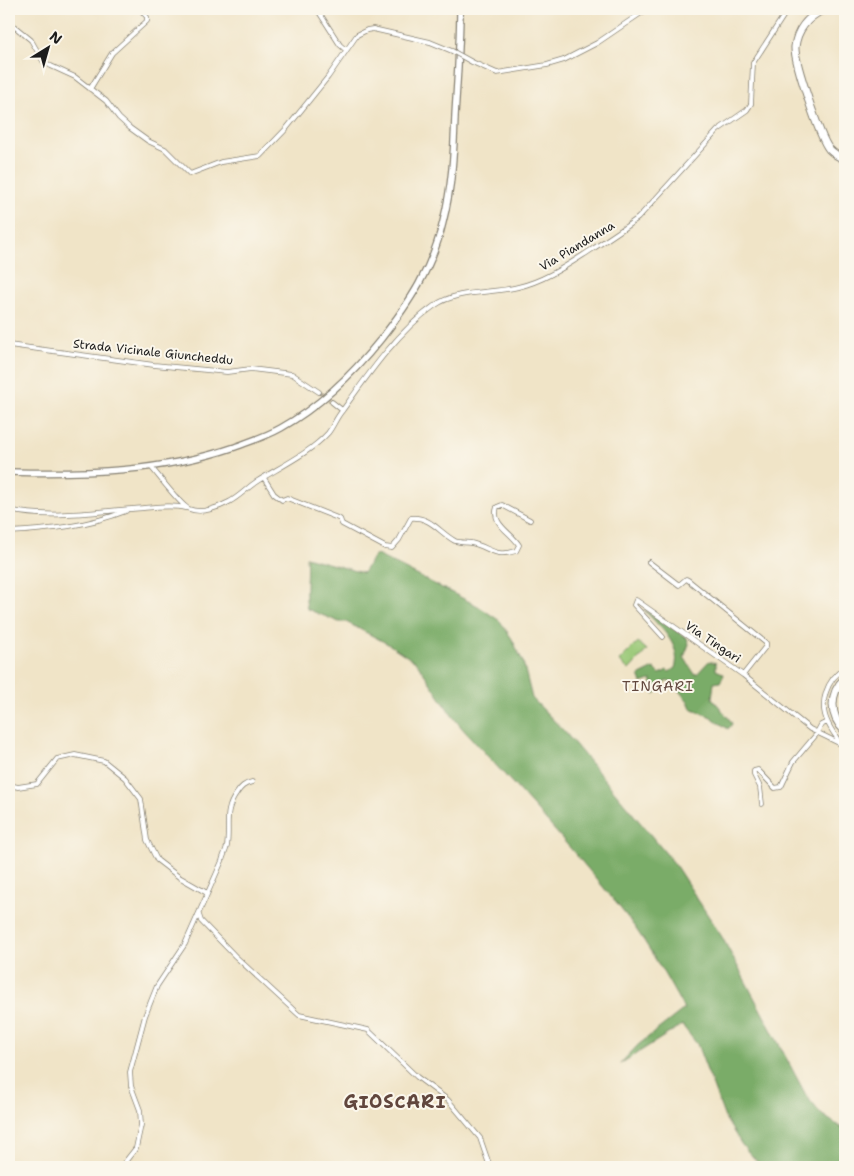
<svg xmlns="http://www.w3.org/2000/svg" width="854" height="1176" font-family="'Shantell Sans',sans-serif">
  <style>
    .green { fill: #99c876; stroke: #5a7249 }
    .forest { fill: #7aac67; stroke: #4b6442 }
    .lines { fill: none; stroke-linecap: round; stroke-linejoin: round }
    .street-tunnel { stroke: #c6bca5; stroke-width: 4; stroke-dasharray: 4 2; stroke-linecap: butt }
    .street-casing { stroke: #868072; stroke-width: 5.5 }
    .secondary-casing { stroke: #868072; stroke-width: 8 }
    .highway-casing { stroke: #868072; stroke-width: 9 }
    .street { stroke: #fff; stroke-width: 4 }
    .secondary { stroke: #fff; stroke-width: 5.5 }
    .highway { stroke: #fff; stroke-width: 7 }
    .street-bridge-casing { stroke: #868072; stroke-width: 5.5; stroke-linecap: butt }
    .street-bridge { stroke: #fff; stroke-width: 4 }
    .labels { text-anchor: middle; stroke-width: 4; stroke-linejoin: round; paint-order: stroke }
    .street-label { font-size: 12px; fill: #1c1c1c; stroke: #fbf7ec }
    .neighbourhood-label { font-size: 14px; letter-spacing: 1px; fill: #61463d; stroke: #fbf7ec }
    .district-label { font-size: 18px; font-weight: bold; letter-spacing: 1px; fill: #61463d; stroke: #fbf7ec }
  </style>
  <rect width="100%" height="100%" fill="#fbf7ec"/>
  <filter id="ink" filterUnits="userSpaceOnUse"><feTurbulence type="fractalNoise" baseFrequency=".02" numOctaves="2"/><feDisplacementMap in="SourceGraphic" scale="10" xChannelSelector="R" yChannelSelector="G"/><feConvolveMatrix kernelMatrix="1 2 1 2 8 2 1 2 1" color-interpolation-filters="sRGB"/></filter>
  <filter id="wash" filterUnits="userSpaceOnUse"><feTurbulence type="fractalNoise" baseFrequency=".0096" numOctaves="4" result="noise"/><feDisplacementMap in="SourceGraphic" scale="20" xChannelSelector="R" yChannelSelector="G"/><feGaussianBlur stdDeviation="1.12" result="paint"/><feColorMatrix in="noise" values="0 0 0 0 0 0 0 0 0 0 0 0 0 0 0 0 0 1.4 0 .05"/><feComposite in="paint" operator="in"/></filter>
  <g filter="url(#wash)">
    <rect width="100%" height="100%" fill="#f0e4c7"/>
    <path class="green" d="M638,642L647,650L629,670L619,661Z"/>
    <path class="forest" d="M375,554L478,606L500,621L512,639L523,662L532,698L564,731L674,863L722,937L807,1097L821,1114L845,1130V1167H762L742,1145L725,1118L697,1044L682,1025L620,1064L638,1045L684,1009C664,973 643,935 617,904C568,843 514,785 461,727L451,714L417,663L390,645L346,622H339L307,609C304,592 308,574 306,557L363,573Z
      M643,609L687,638L689,644L684,657L694,673L697,674L709,661L716,663V670L723,673L724,675L720,682L714,683L712,698L730,720L732,724L728,729L711,717L691,708L688,701L670,681L665,682L660,690L654,694L651,690L652,681L650,680L642,683L639,676L640,675L654,668L660,674L667,670L669,672L675,668C683,645 657,624 643,609Z"/>
  </g>
  <g filter="url(#ink)">
    <g class="lines">
      <path class="street-tunnel" d="M319,392L332,402"/>
      <defs>
        <path id="street" d="M317,9L340,45L346,50
          M9,22L31,40L43,61L51,66L75,77L106,101L119,118L130,128L148,141L165,149L190,174L221,162L260,156L286,129L328,77L357,35L367,30L373,29L430,42L452,51
          M472,62L497,73L547,65L564,60L597,43L647,9
          M90,89L112,53L147,21V17L140,9
          M9,345L154,365L227,372L251,369L292,374L319,392
          M332,402L342,410
          M151,467C158,475 181,506 189,509C201,514 218,508 229,502C239,497 247,488 256,482C278,468 310,453 328,433C333,427 336,418 342,411C367,376 398,331 434,306C458,289 491,294 518,287C544,281 566,266 588,252C605,241 622,230 638,218L718,130L747,110L751,104L753,63L788,9
          M264,478L274,494L282,500L287,498L340,519L342,524L385,547L392,548L399,540L411,518C430,516 440,533 455,541C460,543 466,542 471,543C490,547 494,558 516,551L519,545C511,532 491,524 497,507L502,505L530,520
          M9,510C48,519 92,512 132,509C149,508 169,504 186,508
          M9,532C49,530 88,526 126,511
          M649,562L679,585L686,579L688,580L766,643V646L743,675
          M663,637L634,605L636,600L743,675L810,729L845,746
          M840,743C836,736 831,730 828,723C818,703 827,679 845,668
          M9,785L18,787L37,784L57,759L75,755L104,761L125,778L141,799L147,840L157,860L179,877L207,893
          M762,804L760,787L754,775V771L758,770L775,788L781,787L793,762L815,736L821,725L827,722
          M199,915L201,921L235,956L299,1015L368,1030L417,1077L448,1100L480,1138L490,1167
          M121,1167L136,1148L141,1125L140,1110L131,1086L130,1072L145,1016L157,986L185,944L222,861C223,856 226,851 227,846C230,825 223,812 237,793C241,787 244,784 252,782"/>
        <path id="secondary" d="M9,472C86,474 162,472 235,447C251,441 267,436 281,428C320,406 353,374 381,339C410,302 432,269 443,222C452,187 454,151 455,116C457,80 460,45 460,9"/>
        <path id="highway" d="M824,9C808,17 797,29 795,47C794,61 820,138 829,149C834,154 839,157 845,159
          M845,9V10
          M845,678C829,693 829,716 845,731"/>
      </defs>
      <use href="#street" class="street-casing"/>
      <use href="#secondary" class="secondary-casing"/>
      <use href="#highway" class="highway-casing"/>
      <use href="#street" class="street"/>
      <use href="#secondary" class="secondary"/>
      <use href="#highway" class="highway"/>
      <defs>
        <path id="street-bridge" d="M452,51L472,62"/>
      </defs>
      <use href="#street-bridge" class="street-bridge-casing"/>
      <use href="#street-bridge" class="street-bridge"/>
    </g>
  </g>
  <g class="labels">
    <g class="street-label">
      <text transform="translate(577 246) rotate(-31)" y="4">Via Piandanna</text>
      <text transform="translate(153 352) rotate(6)" y="4">Strada Vicinale Giuncheddu</text>
      <text transform="translate(713 642) rotate(34)" y="4">Via Tingari</text>
    </g>
    <g class="neighbourhood-label">
      <text x="658" y="691">TINGARI</text>
    </g>
    <g class="district-label">
      <text x="395" y="1108">GIOSCARI</text>
    </g>
  </g>
  <rect width="854" height="1176" fill="none" stroke="#fbf7ec" stroke-width="30"/>
  <g transform="translate(48 48) rotate(37)" stroke="#fbf7ec" stroke-width="4" paint-order="stroke">
  <path d="M0-4L9 19L0 12L-9 19Z" fill="#1c1c1c"/>
  <text y="-8" font-size="14" font-weight="bold" text-anchor="middle" fill="#1c1c1c">N</text>
  </g>
</svg>
